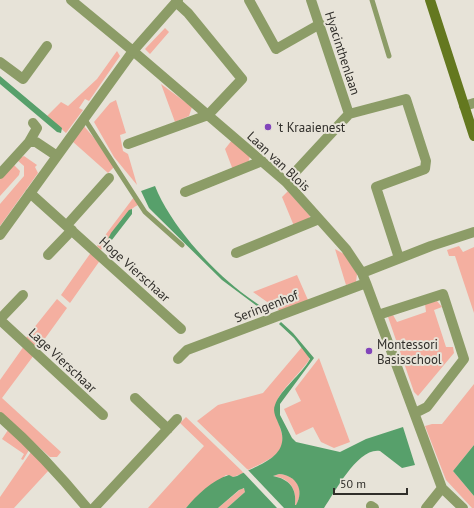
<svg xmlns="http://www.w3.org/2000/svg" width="474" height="508" font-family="'PT Sans',sans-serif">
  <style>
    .green { fill: #f4afa0 }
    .water { fill: #57a06b; fill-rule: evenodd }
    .pier { fill: #e7e3d8 }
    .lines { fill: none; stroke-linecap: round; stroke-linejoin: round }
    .service { stroke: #8c9c67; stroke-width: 5 }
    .minor { stroke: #8c9c67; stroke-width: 10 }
    .tertiary { stroke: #8c9c67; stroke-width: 10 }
    .secondary { stroke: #64781f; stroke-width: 10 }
    .poi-dot { fill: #8245ba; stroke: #e7e3d8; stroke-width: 1.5 }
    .labels { text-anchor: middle; stroke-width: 4; stroke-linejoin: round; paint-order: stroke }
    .street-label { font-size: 13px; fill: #302e2a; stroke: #e7e3d8 }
    .poi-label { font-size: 13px; fill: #302e2a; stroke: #e7e3d8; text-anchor: start }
  </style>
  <rect width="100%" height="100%" fill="#e7e3d8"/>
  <path class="green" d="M165,28L169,32L150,54L145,49Z
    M117,51L120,56L89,101L85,99L79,108L83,110L66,133L47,116L61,102L68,106L97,79Z
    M161,84L192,107L189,116L175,122Z
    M116,100L126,133L120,135L123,151L128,154L137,185L114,157L94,122L110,103Z
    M83,125L95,139L114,167L108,173L72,141Z
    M232,140L250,156L248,164L233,170L225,149Z
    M21,155L22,157L24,156L37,165L35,167L38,173L0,226V204L24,176V166L17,160Z
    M13,164L20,171L19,175L0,196V178Z
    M288,191L310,216L309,219L294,226L282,197Z
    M134,197L138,205C120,214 113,235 101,250L97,246Z
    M459,246L463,252L474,247V313L455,256H449L447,250Z
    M335,249L344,254L357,274L356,282L346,285Z
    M92,251L101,259L70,303L61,295Z
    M297,275L308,300L280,311L253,292Z
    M57,299L67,308L41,344L36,348L25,339Z
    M437,301L442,307L434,310L446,347H453L454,353L418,396L414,392L388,317L393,315L397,322L426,312L425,304Z
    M24,346L34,355L2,398L61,452L57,457H50L0,412V380Z
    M302,347L309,357V360C302,371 281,390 277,401C270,421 296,441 273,457C265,462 256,466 248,470L197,421L218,405L263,393Z
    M319,358L350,442L334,448L321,442L313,427L296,435L284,409L301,401L295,389Z
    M474,384V445L453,471L474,496V508H472L446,480L425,426L432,424H442Z
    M186,417L244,473L233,477L226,475C212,487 198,494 186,508H148L204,446L180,423Z
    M8,430L29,450L23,460L21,459L24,454L2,439Z
    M31,452L49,470L14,508H0V497Z
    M279,474C297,475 305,490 296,505L295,506C297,489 290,478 273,476Z
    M242,488L245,489V492L227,508H218Z"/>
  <path class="water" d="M0,76L62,128L61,133L57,132L0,84Z
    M155,186C170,224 209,267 241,292C250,299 261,306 270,313L269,315L222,280L156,215L149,208L141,191Z
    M132,209V214L108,245L106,243L111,233L129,210Z
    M281,322L293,333L314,358L280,404V415L292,438L296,442L340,452L366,439L403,427L415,465L402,468L380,451C358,447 335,492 324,508H227L245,492L244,488L239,490L218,508H186C197,495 212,480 229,475L233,477L237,476C260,464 293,456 279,425C277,419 272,412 275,405C280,390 302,374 310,359L294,338L279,324ZM279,474C296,475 305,490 296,505H295C297,488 289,479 273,476Z
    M474,445V496L453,471Z"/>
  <path class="pier" d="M247,469L284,508H277L242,471Z"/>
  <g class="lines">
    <path class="service" d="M372,0L389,56
      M84,118L145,212L182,245"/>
    <path class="minor" d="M249,0L276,49L320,24
      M311,0L349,114
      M0,62L23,79L47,46
      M464,106L474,103
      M29,142L37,128L33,123
      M128,144L208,115L242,79L188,13L176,2
      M0,174L29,142H36L57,156
      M286,182L349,114L406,99L426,161L425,169L376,187L399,258
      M185,192L262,161
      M30,193L181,329
      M67,225L109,178
      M0,235L133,51L286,182L346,249L362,273L366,283L442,488L463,508
      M236,253L319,219
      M48,255L72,230
      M362,273L431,246L474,232
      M378,315L443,294L464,359L427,407L415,413
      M0,319L23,295
      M0,320L103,415
      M178,359L187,350L366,283
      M135,398L168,429
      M0,417C32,445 60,475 87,508
      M371,506L374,508
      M94,508L177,419
      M426,508L442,488"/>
    <path class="tertiary" d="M71,0L133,51L178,0"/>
    <path class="secondary" d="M430,0L474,136"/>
  </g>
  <g class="poi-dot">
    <circle cx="268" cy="127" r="4"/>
    <circle cx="369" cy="351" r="4"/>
  </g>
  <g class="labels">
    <g class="street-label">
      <text transform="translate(343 53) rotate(72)" y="5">Hyacinthenlaan</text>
      <text transform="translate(279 161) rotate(43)" y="5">Laan van Blois</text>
      <text transform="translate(135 269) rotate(42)" y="5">Hoge Vierschaar</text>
      <text transform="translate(266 306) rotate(-21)" y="5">Seringenhof</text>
      <text transform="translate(63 360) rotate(43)" y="5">Lage Vierschaar</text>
    </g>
    <g class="poi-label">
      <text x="276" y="132">'t Kraaienest</text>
      <text x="377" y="349">Montessori<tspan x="377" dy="15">Basisschool</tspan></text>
    </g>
  </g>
  <path d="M334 488v6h73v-6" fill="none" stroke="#302e2a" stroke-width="2"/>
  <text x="340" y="488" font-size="12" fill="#302e2a" stroke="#e7e3d8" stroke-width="3" paint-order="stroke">50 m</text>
</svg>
